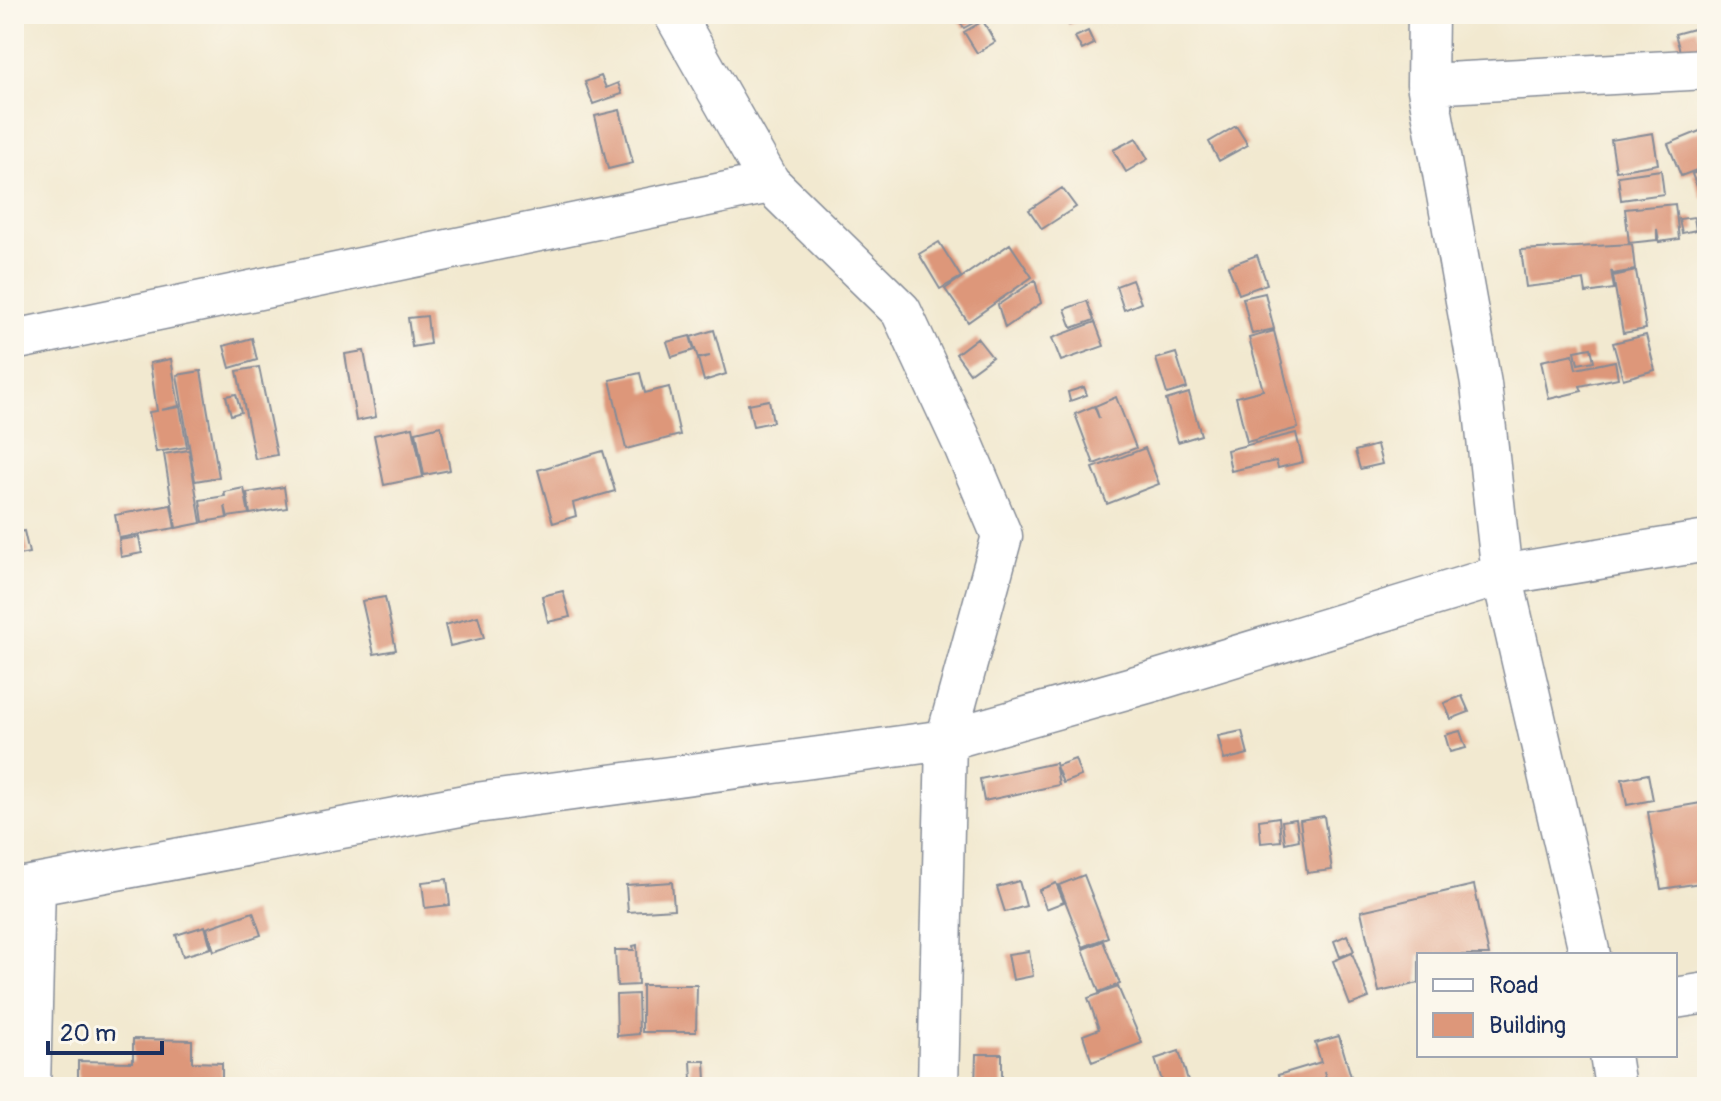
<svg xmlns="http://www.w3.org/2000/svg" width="1721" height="1101" font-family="Pangolin,sans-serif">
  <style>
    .building { fill: #dd977a }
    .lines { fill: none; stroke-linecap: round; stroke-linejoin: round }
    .minor-casing { stroke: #868c97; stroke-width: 43 }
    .minor { stroke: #fff; stroke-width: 40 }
  </style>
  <rect width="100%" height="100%" fill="#fbf7ec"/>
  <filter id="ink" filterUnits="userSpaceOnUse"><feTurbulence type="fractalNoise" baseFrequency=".0125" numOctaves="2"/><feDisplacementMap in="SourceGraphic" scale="16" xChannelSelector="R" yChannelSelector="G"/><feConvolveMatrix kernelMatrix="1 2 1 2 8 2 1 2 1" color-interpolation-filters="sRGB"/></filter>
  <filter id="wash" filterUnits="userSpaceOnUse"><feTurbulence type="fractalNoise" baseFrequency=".006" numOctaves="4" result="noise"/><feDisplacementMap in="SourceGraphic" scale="32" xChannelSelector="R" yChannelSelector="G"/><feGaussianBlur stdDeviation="1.8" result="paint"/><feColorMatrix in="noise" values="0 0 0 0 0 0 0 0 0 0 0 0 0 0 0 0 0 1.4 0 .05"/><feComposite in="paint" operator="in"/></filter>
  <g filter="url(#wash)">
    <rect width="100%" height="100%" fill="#f2e9d0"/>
    <g id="blocks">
      <path class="building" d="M955,14H980L982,18L964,28Z
        M1063,14H1090L1069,25Z
        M983,21L995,42L977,53L964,32Z
        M1697,28L1704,52L1682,58L1675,34Z
        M1088,31L1094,44L1082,50L1075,37Z
        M601,76L606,88L618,83L622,94L593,104L585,82Z
        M620,110L633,163L608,169L595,116Z
        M1236,126L1248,145L1219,161L1209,142Z
        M1707,128V166L1681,176L1668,144Z
        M1653,133L1658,164L1616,171L1611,140Z
        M1136,138L1148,159L1126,172L1113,150Z
        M1707,168V197L1702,199L1692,174Z
        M1661,170L1664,194L1621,200L1618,176Z
        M1062,188L1076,207L1042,229L1029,210Z
        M1675,204L1679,239L1659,242L1657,229V240L1629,243L1625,209Z
        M1694,217L1696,230L1682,233L1679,219Z
        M939,242L961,277L940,289L919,254Z
        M1010,244L1032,277L968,322L945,289Z
        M1632,244L1635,270L1613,274L1611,270L1614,289L1586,293L1584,280L1526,287L1521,250Z
        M1257,255L1267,284L1239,294L1228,266Z
        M1636,271L1646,329L1623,333L1613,276Z
        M1035,280L1041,303L1005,328L998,305Z
        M1132,280L1141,303L1124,310L1116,286Z
        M1265,293L1274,329L1252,334L1243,298Z
        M1087,301L1094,320L1072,328L1065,309Z
        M427,316L430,344L412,347L408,318Z
        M1095,322L1104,346L1061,361L1052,338Z
        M714,330L726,374L704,381L698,359L710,356L698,358L691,337Z
        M1274,331L1298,428L1247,442L1236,397L1263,390L1249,338Z
        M1646,335L1655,370L1623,379L1613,343Z
        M690,336L694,350L672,357L667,342Z
        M252,338L257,360L230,368L224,346Z
        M977,338L992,357L970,373L956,354Z
        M1591,348L1594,361L1578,364L1575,351Z
        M364,351L376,417L356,421L345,354Z
        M1176,353L1187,388L1167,394L1156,359Z
        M1573,354L1576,369L1615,361L1618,378L1580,386L1582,391L1549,399L1541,361Z
        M171,359L179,406L161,410L180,407L187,447L156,452L149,412L157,411L150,363Z
        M259,367L277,455L255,459L237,371Z
        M201,371L219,477L195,481L177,375Z
        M640,373L645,393L669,387L680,435L626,449L610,380Z
        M1084,387L1087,395L1070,401L1068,392Z
        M1189,393L1201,435L1178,442L1166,400Z
        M236,394L241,412L231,415L226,396Z
        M1116,397L1136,448L1094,464L1075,414L1094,406L1099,418L1095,406Z
        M769,400L773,422L753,426L748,404Z
        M441,426L450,470L424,475L416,432Z
        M413,427L423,477L384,485L374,435Z
        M1296,433L1303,462L1278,468L1276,461L1231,471L1227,450Z
        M1377,445L1382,464L1360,469L1355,451Z
        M1145,448L1159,484L1107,504L1093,468Z
        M189,450L201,523L176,528L164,454Z
        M603,451L615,491L573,503L576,516L553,523L538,470Z
        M284,487L287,508L250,514L247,493Z
        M244,488L249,514L228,517L225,506L227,518L203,522L200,500L225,496L224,492Z
        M171,505L175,528L119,538L115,515Z
        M24,531L29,553L14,556V533Z
        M139,537L142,553L121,557L119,540Z
        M563,591L570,617L548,622L542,596Z
        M385,597L396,650L374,654L362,601Z
        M478,616L484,638L450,646L445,625Z
        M1462,696L1469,712L1451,719L1444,703Z
        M1242,731L1248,754L1224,760L1218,736Z
        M1460,731L1466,748L1450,752L1445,735Z
        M1075,759L1081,776L1063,783L1056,766Z
        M1055,763L1059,785L984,801L980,779Z
        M1648,774L1653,800L1627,805L1622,779Z
        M1707,802V882L1661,889L1648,812Z
        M1324,816L1332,870L1307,873L1300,820Z
        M1279,817L1281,841L1261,843L1259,820Z
        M1296,819L1299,840L1285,843L1282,821Z
        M1084,875L1108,937L1083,947L1059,885Z
        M447,879L450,905L425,908L422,882Z
        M1019,881L1026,906L1005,912L997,887Z
        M672,882L674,909L628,912L626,885Z
        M1056,883L1064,902L1046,909L1039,890Z
        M1474,885L1489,955H1419V983L1379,992L1361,911Z
        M253,912L261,935L214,951L207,928Z
        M205,926L211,948L183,956L176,935Z
        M1347,935L1354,951L1340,957L1334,941Z
        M1103,941L1120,984L1099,992L1083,949Z
        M637,945L638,985L617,986L615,950H634L633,946Z
        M1029,951L1033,976L1013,980L1008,954Z
        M1352,953L1369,998L1350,1005L1333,961Z
        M642,985H697L696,1032H642Z
        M1118,987L1142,1043L1092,1062L1083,1035L1099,1029L1088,998Z
        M638,994L639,1034L617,1036L616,995Z
        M1339,1036L1352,1080L1329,1087L1324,1071L1328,1087H1281L1278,1075L1321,1062L1315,1043Z
        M133,1039L192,1040V1062L222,1063V1087H78V1061L133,1062Z
        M1179,1051L1190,1087H1164L1155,1059Z
        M976,1054H1002V1087H975Z
        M691,1061H705L706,1081H692Z"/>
    </g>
  </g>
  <g filter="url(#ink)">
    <use href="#blocks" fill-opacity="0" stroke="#868c97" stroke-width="2"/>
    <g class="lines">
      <defs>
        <path id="minor" d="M674,14L770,183L901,311L964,446L1002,536L946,740L938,1087
          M1428,14L1427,84L1481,384L1502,575L1590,955
          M1427,84L1707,69
          M14,340L770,183
          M14,889L476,803L946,740L1154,681L1502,575L1707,541
          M1675,998L1707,993
          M1610,1055L1615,1087
          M30,1087L35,885"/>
      </defs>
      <use href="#minor" class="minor-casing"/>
      <use href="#minor" class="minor"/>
    </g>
  </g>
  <rect width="1721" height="1101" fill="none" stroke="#fbf7ec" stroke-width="48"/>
  <rect x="1417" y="953" width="260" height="104" fill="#fbf7ec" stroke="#a1a7b3" stroke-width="2"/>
  <rect x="1433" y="979" width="40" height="12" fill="#ffffff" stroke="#a1a7b3" stroke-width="2"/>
  <text x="1489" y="993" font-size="24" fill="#1b2f5e">Road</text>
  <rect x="1433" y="1013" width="40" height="24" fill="#dd977a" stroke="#a1a7b3" stroke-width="2"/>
  <text x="1489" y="1033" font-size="24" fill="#1b2f5e">Building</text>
  <path d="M48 1041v12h114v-12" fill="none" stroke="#1b2f5e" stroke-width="4"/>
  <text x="60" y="1041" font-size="24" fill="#1b2f5e" stroke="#fbf7ec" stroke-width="6" paint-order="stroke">20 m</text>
</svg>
